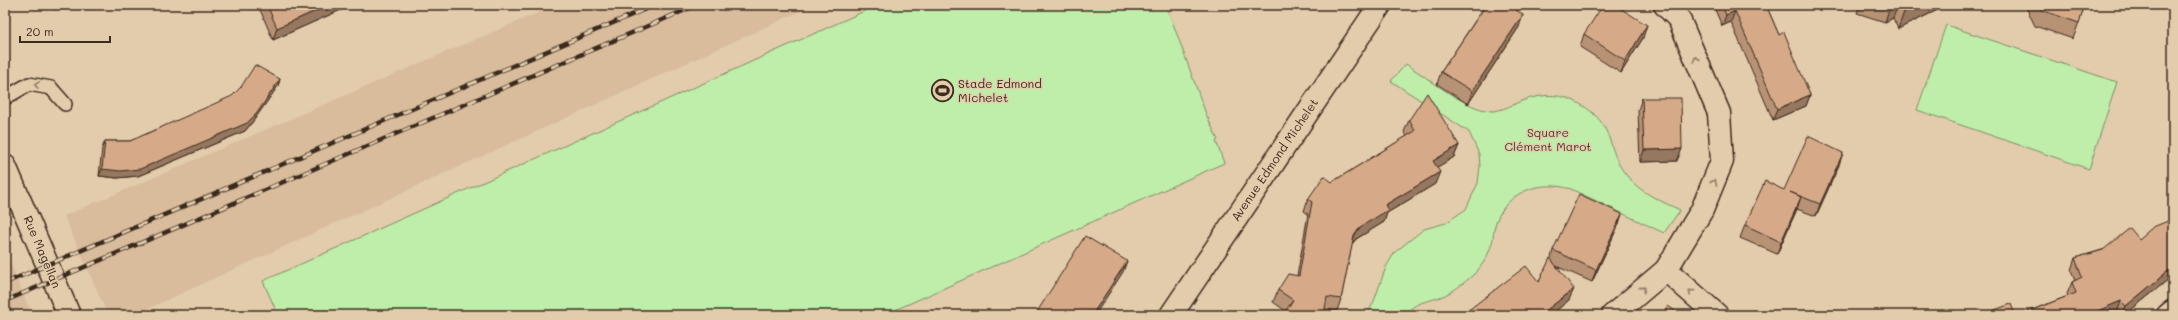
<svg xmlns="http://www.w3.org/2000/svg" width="2178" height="320" font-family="Mali,sans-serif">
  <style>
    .built { fill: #d8bc9c }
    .green { fill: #bfedaa; stroke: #7d8c64 }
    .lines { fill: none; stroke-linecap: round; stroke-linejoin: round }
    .lane-casing { stroke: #3b2a1e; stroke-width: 16 }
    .street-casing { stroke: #3b2a1e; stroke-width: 25 }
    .lane { stroke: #e3ccac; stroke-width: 13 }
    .street { stroke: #e3ccac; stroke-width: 22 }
    .rail-casing { stroke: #3b2a1e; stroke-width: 4.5 }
    .rail { stroke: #e3ccac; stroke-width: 3; stroke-dasharray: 9; stroke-linecap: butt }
    .wall { fill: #b89275; stroke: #3b2a1e }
    .shaded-wall { fill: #96775f; stroke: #3b2a1e }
    .building { fill: #d6aa88; stroke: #3b2a1e }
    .oneway { stroke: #8f7b65 }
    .labels { text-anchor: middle; stroke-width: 3; stroke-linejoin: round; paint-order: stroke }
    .poi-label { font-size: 12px; fill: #3b2a1e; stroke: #e3ccac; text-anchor: start }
    .park-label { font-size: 12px; fill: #483e2c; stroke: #e3ccac }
    .street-label { font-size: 12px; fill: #3b2a1e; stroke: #e3ccac }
  </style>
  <rect width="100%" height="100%" fill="#e3ccac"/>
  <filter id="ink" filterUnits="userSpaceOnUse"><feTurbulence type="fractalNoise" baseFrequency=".025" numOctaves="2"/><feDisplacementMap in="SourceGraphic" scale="8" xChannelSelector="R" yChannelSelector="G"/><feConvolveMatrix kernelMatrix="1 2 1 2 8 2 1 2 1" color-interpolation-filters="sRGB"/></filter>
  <g filter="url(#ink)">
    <path class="built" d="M556,5H814L134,315H108L64,216Z
      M5,250L32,315H5Z"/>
    <path class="green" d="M878,5H1164L1171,18L1206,114L1218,140L1216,141L1224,163L884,315H278L263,281Z
      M1946,25L2117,82L2089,169L1917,110Z
      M1406,64C1428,78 1468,111 1493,111C1502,110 1511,106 1519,102C1539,94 1561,92 1580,104C1617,125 1605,150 1627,176C1640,193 1661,201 1680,210L1664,233L1571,189C1541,180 1508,190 1496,222C1493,230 1494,239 1491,246C1488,256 1481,268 1473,275C1464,283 1452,293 1440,297C1421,304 1420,300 1403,315H1367L1374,301L1386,267L1395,252L1424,229L1446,223L1466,209L1478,183L1480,166L1479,154L1469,132L1391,81Z"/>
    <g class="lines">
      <defs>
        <path id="lane" d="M5,98L29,84L51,88L65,104"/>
        <path id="street" d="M5,166L69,315
          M1666,270L1717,315
          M1171,315L1380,5
          M1613,315L1666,270L1702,210L1722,161L1719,113L1679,19L1665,5
          M2168,315L2173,311"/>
      </defs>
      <use href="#lane" class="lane-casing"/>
      <use href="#street" class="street-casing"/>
      <use href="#lane" class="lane"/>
      <use href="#street" class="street"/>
      <defs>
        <path id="rail" d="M5,283L655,5
          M5,301L697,5"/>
      </defs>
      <use href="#rail" class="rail-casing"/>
      <use href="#rail" class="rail"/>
    </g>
    <path class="wall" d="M48,5H59L56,10Z
      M258,5H352L273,40Z
      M1484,5H1521L1517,11L1519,27L1468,104L1437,84L1441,72L1485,6Z
      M1713,5H1766L1779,35L1810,95L1806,106L1773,120L1731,22L1722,26Z
      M1860,5H1948L1898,29L1893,18L1885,22L1857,13Z
      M2025,5H2085L2073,39L2035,26Z
      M1584,34L1643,38L1621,73L1580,47Z
      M280,79L278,86L254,120L245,131L138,176L117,178L99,176L102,148L105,141H130Z
      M1642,98L1677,161L1640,162L1638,110Z
      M1409,120L1459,145L1454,157L1437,167L1435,184L1387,213L1384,222L1356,239L1352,244L1341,299L1337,311L1325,309L1286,311L1273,302L1278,290L1297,276L1308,214L1304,211L1308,199L1332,182L1407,136L1404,132Z
      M1839,165L1816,216L1797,209L1777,254L1740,238L1745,225L1784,190Z
      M1622,214L1618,226L1592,282L1556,266L1569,300L1551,315H1462L1539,282L1551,258L1553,250Z
      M2173,219V276L2170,278L2125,315H2119L2117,313L2111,315H2019L2068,296L2067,294L2072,282L2075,280L2071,270L2075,258L2139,239Z"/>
    <path class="shaded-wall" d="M329,5H352L273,40L277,28Z
      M1518,5H1521L1510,21L1515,9Z
      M1892,5H1898L1893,18L1885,22L1890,6Z
      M1920,5H1948L1898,29L1904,12Z
      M1735,11L1731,22L1722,26L1726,15Z
      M1523,15L1519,27L1468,104L1472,91Z
      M1647,25L1643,38L1621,73L1625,61Z
      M280,79L278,86L254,120L245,131L138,176L117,178L99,176L102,169Z
      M1810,95L1806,106L1773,120L1777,109Z
      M1459,145L1454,157L1428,173L1433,161Z
      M1682,149L1677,161L1640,162L1644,150Z
      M1843,153L1839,165L1816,216L1820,204Z
      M1440,172L1435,184L1387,213L1384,222L1356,239L1349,248L1354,236L1360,227L1385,205Z
      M1801,197L1797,209L1777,254L1781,242Z
      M1622,214L1618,226L1592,282L1596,270Z
      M1127,261L1123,272L1095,315H1092Z
      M2173,267V276L2170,278L2125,315H2123L2126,306Z
      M1574,289L1569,300L1551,315H1540Z
      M2121,301L2117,313L2111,315H2088Z"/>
    <path class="building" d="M267,5H329L277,28Z
      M1486,5H1518L1515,9L1523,15L1472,91L1441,72Z
      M1603,5H1615L1647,25L1625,61L1584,34Z
      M1722,5H1766L1779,35L1784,32L1810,95L1777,109L1735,11L1726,15Z
      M1901,5H1920L1904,12Z
      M2039,5H2085L2079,23L2041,10Z
      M255,65L280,79L257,113L247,123L140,169L120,171L102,169L105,141H130L232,96L241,87Z
      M1427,93L1459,145L1433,161L1440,172L1385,205L1388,210L1360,227L1354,236L1341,299L1327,297L1324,315H1283L1293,300L1278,290L1288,274L1299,276L1312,202L1308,199L1324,176L1332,182L1415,131L1409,120Z
      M1642,98H1681L1682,149L1644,150Z
      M1808,136L1843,153L1820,204L1790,192L1801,197L1781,242L1745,225L1765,181L1784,190Z
      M1579,194L1622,214L1596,270L1553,250Z
      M2173,219V267L2126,306L2121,301L2088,315H2019L2076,293L2072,282L2082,277L2075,258L2103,250L2130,228L2139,239L2153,227Z
      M1085,236L1127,261L1092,315H1035Z
      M1550,258L1574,289L1540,315H1462L1526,266L1539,282Z
      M2011,304L2015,315H1981Z
      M1668,306L1681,315H1662Z"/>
    <defs><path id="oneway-chevron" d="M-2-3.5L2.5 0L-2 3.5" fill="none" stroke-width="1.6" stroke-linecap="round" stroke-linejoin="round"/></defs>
    <g class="oneway">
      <use href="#oneway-chevron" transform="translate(1696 59) rotate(-113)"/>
      <use href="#oneway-chevron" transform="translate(37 85) rotate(-171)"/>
      <use href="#oneway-chevron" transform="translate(1714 182) rotate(-67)"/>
      <use href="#oneway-chevron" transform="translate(1643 289) rotate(-41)"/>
      <use href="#oneway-chevron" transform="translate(1691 292) rotate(-138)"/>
    </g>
  </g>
  <defs>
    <symbol id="stadium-ring" viewBox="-11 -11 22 22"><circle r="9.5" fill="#e3ccac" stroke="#3b2a1e" stroke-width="1.5"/><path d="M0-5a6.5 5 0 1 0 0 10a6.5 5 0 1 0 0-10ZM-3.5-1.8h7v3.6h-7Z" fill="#3b2a1e"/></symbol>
  </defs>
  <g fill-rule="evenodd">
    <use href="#stadium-ring" x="930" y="78" width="25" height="25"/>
  </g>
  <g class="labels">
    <g class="poi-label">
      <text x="958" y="88">Stade Edmond<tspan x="958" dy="14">Michelet</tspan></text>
    </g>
    <g class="park-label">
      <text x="1548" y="137">Square<tspan x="1548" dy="14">Clément Marot</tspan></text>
    </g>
    <g class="street-label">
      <text transform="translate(1275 160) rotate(-56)" y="4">Avenue Edmond Michelet</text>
      <text transform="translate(42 252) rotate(67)" y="4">Rue Magellan</text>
    </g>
  </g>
  <rect width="2178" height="320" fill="none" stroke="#e3ccac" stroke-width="20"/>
  <rect x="10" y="10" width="2158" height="300" fill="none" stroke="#3b2a1e" stroke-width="1.5" filter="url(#ink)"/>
  <path d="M20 36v6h90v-6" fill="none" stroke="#3b2a1e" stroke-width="2"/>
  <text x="26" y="36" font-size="12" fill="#3b2a1e" stroke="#e3ccac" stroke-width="3" paint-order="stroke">20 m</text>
</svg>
